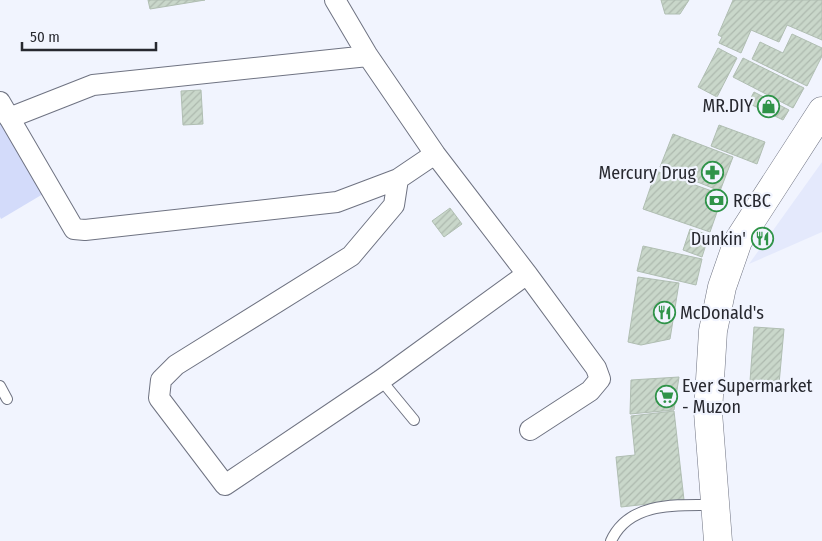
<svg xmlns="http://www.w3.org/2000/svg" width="822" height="541" font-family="'Fira Sans Condensed',sans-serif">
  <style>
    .built { fill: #e4e9fc }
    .green { fill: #d3dbfa }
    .building { fill: url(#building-hatch); stroke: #b0beb2 }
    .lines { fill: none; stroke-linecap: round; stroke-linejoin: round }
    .lane-casing { stroke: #6f7382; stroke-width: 12 }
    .street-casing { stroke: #6f7382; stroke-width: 22 }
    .secondary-casing { stroke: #6f7382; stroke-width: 29 }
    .lane { stroke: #fff; stroke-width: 10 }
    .street { stroke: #fff; stroke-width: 20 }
    .secondary { stroke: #fff; stroke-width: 28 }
    .labels { text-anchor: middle; stroke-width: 4.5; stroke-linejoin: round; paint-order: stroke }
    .poi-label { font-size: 18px; fill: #27282f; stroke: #f1f4fe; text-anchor: end }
  </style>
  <defs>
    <pattern id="building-hatch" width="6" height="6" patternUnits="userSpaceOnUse" patternTransform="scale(1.25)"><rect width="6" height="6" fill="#c9d7ca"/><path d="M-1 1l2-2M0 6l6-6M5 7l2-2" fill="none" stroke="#adb9ae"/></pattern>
  </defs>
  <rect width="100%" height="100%" fill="#f1f4fe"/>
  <path class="built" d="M822,162V232L749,264Z"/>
  <path class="green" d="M0,122L43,194L1,219L0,217Z"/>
  <path class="building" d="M148,0H205L150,9Z
    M661,0H689L680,14H665Z
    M733,0H822V40L787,25L779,42L751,30L741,53L719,43L722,37L718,35Z
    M792,34L822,48V56L807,86L752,59L760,42L783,53Z
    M718,48L737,58L717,97L698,87Z
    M743,58L804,88L793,108L733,77Z
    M201,90L203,124L183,125L181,91Z
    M754,92L789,110L783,120L748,103Z
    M719,125L765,142L757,164L711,146Z
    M673,134L733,157L720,191L660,167Z
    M656,171L723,195L710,232L643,209Z
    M450,208L462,224L444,237L432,221Z
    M690,229L709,235L702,257L683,250Z
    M643,246L702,259L696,285L637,271Z
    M638,277L679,283L670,339L641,345L628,342Z
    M754,327L784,329L779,384L750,381Z
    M679,377L674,410L630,414L631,380Z
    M674,411L684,500L621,507L616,457L635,455L631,416Z"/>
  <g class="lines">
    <defs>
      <path id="lane" d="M381,380L414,420
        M0,386L7,399
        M611,541C629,501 678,505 714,505"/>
      <path id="street" d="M335,0L368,56L435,154L527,274L596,368L600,379L590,391L530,430
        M0,102L74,229L85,230L337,202L398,179L435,154
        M9,118L93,85L368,56
        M398,179L394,205L351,256L176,365L161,380L159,398L225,485L381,380L527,274"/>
      <path id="secondary" d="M718,541L708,412L713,331L722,287L738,241L822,111"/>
    </defs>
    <use href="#lane" class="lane-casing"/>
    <use href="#street" class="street-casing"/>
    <use href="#secondary" class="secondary-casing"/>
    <use href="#lane" class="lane"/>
    <use href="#street" class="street"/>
    <use href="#secondary" class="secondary"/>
  </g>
  <defs>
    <symbol id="shop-ring" viewBox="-11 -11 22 22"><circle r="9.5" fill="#f1f4fe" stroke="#2f9348" stroke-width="1.5"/><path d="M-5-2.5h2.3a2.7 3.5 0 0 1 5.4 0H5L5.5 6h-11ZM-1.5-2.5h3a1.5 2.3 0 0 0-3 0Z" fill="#2f9348"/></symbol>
    <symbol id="pharmacy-ring" viewBox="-11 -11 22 22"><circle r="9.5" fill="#f1f4fe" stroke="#2f9348" stroke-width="1.5"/><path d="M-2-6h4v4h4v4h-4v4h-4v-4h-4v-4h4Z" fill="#2f9348"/></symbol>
    <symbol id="bank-ring" viewBox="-11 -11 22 22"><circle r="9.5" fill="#f1f4fe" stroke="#2f9348" stroke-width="1.5"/><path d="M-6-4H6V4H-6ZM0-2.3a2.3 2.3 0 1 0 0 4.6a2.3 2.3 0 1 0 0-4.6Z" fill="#2f9348"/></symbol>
    <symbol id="restaurant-ring" viewBox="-11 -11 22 22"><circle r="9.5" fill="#f1f4fe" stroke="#2f9348" stroke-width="1.5"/><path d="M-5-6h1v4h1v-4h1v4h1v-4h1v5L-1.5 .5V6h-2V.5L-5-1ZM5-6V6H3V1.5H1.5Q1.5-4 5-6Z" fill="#2f9348"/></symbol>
    <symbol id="supermarket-ring" viewBox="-11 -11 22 22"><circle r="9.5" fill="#f1f4fe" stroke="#2f9348" stroke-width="1.5"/><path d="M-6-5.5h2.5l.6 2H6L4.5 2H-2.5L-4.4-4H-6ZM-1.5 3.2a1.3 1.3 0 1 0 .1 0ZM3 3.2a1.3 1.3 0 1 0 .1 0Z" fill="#2f9348"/></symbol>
  </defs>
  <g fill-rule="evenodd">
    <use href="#shop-ring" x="756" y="94" width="25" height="25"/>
    <use href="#pharmacy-ring" x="700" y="160" width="25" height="25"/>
    <use href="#bank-ring" x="704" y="188" width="25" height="25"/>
    <use href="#restaurant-ring" x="750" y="226" width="25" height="25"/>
    <use href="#restaurant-ring" x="652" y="300" width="25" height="25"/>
    <use href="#supermarket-ring" x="654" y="384" width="25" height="25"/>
  </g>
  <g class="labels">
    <g class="poi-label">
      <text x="753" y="112">MR.DIY</text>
      <text x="696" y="179">Mercury Drug</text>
      <text x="733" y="207" text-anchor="start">RCBC</text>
      <text x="746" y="245">Dunkin'</text>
      <text x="680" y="319" text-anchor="start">McDonald's</text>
      <text x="682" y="392" text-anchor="start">Ever Supermarket<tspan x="682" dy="21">- Muzon</tspan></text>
    </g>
  </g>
  <path d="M22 42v8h134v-8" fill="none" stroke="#27282f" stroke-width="2.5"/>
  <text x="30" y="42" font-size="15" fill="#27282f" stroke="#f1f4fe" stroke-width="4" paint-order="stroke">50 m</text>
</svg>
